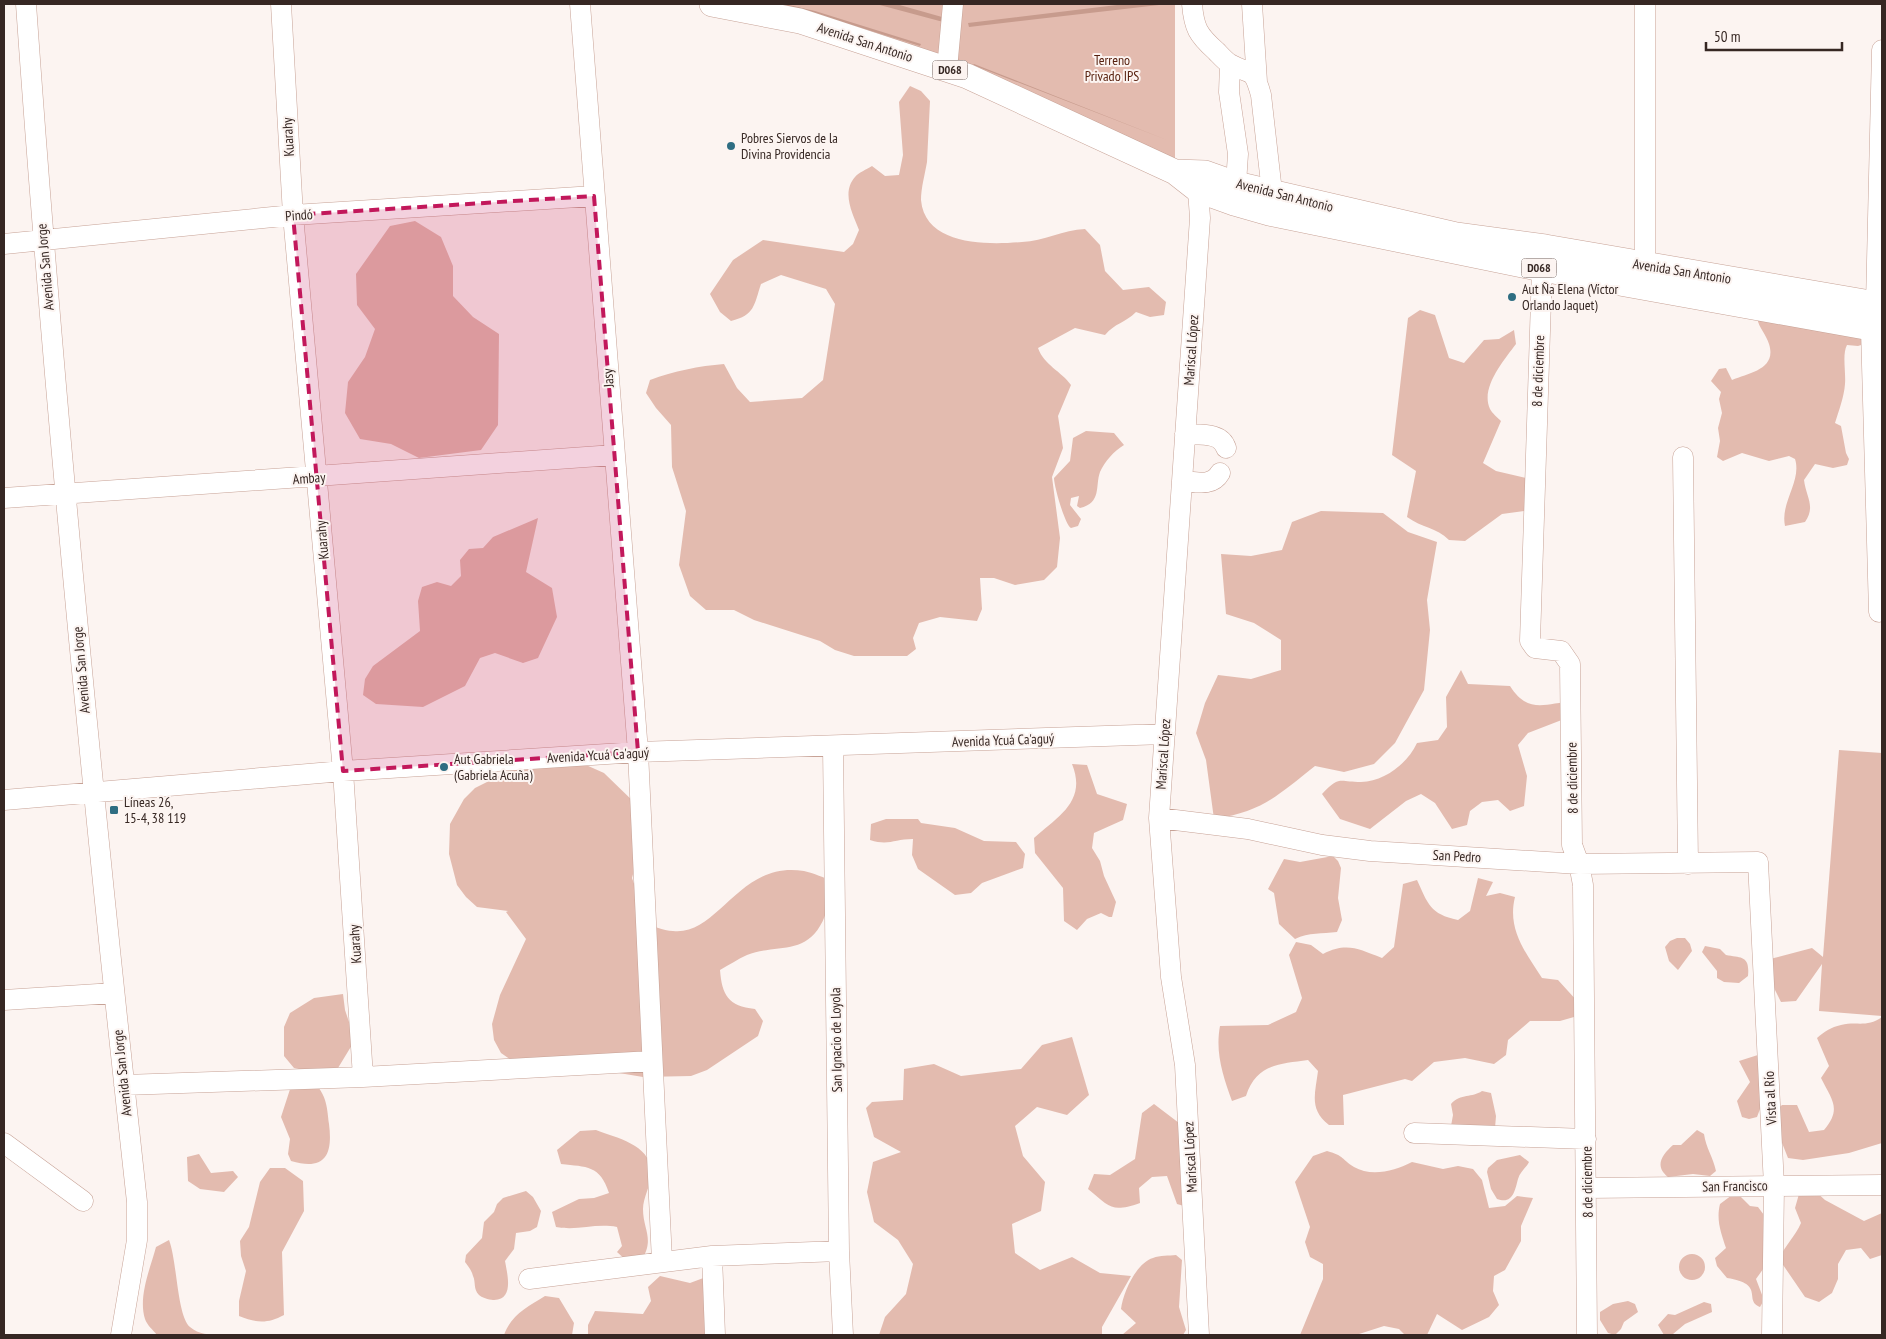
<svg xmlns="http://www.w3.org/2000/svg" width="1886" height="1339" font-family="'PT Sans Narrow',sans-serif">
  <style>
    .green { fill: #e3bbaf }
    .water { fill: #c79b8d }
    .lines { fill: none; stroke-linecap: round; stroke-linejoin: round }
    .minor-casing { stroke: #c7a296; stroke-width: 21 }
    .major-casing { stroke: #c7a296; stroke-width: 26 }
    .minor { stroke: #fff; stroke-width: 20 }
    .major { stroke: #fff; stroke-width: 25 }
    .marked { fill: #c2185b; fill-opacity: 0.2; stroke: #c2185b; stroke-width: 4; stroke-dasharray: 10 6; stroke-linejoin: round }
    .poi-dot { fill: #2e6d82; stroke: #fcf4f1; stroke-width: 2 }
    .labels { text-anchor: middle; stroke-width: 4; stroke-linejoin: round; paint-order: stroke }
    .shield { fill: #fcf4f1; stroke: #716461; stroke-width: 1 }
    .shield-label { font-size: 12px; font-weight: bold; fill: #362723 }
    .street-label { font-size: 14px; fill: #362723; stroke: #fcf4f1 }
    .park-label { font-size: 14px; fill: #551e0c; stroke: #fcf4f1 }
    .poi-label { font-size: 14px; fill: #362723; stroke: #fcf4f1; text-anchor: start }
  </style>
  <rect width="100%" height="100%" fill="#fcf4f1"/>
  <path class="green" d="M761,4H1175V172Z
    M910,86L921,91L930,101C929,121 928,142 927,162C925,174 921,188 921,200C925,246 988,245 1022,242C1044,241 1063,230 1085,229L1100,245L1105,271L1123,290L1149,287L1166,302L1164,315L1150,317L1136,312C1125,323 1115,323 1105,335L1075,328L1038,348C1044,365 1061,371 1071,385L1058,416L1063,448L1052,477L1060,538L1057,567L1044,580L1015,585L994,578H980L982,609L977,621L940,617L919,623L913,638L916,649L907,656H854L835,650L820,641L754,620L734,610H706L690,596L679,565L686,511L672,467L671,425L656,408L646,393L650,380C674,371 699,366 724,364L737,388L750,402L802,398L823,380L835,304L826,289L781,275L761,284C754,305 755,315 731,321L720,312L710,294L733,260L763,240L844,252L853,244L859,230C853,214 841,193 855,177C858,173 867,169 872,166L885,176L899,175L903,155L899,102Z
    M415,221L441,237L453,266V296L473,317L499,334L498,425L481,450L419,458L391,444L360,439L345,413L348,382L365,357L375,329L357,305L356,274L390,226Z
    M1420,310L1435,315L1449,358L1464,363L1484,340L1499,339L1514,330L1516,344C1504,360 1480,388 1490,409C1492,413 1498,418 1501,421L1483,463L1496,471L1526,478L1531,510L1502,514L1465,541L1449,540C1436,527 1422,528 1407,517L1416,471L1392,455L1408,318Z
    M1847,314L1867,343L1858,346L1847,345C1842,354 1846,372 1845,384C1844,397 1839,410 1835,423L1841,426L1846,453L1849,459L1847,465L1833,468L1815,464L1804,480C1806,497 1816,506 1805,522L1785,526C1780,502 1802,481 1795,459L1789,456L1769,461L1742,453L1723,461L1717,457L1720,441L1718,428L1722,413L1719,399L1721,392L1711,381L1719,369L1726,368L1732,380C1750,373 1777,369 1769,344C1766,334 1759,328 1757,318Z
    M1086,431L1114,433L1124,445C1114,451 1105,461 1100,472C1095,486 1102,503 1080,508L1077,506L1079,496L1071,498L1070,505L1081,519L1078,526L1071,528C1065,525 1054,486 1054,478L1070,461L1073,438Z
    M1321,511L1383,513L1408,532L1437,542L1427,600L1430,630L1424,690L1395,743L1374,764L1344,772L1315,766C1277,796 1263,811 1214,819L1206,760L1196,733L1205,703L1218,675L1251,679L1281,670V640L1254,623L1226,614L1221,554L1251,556L1282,550L1292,522Z
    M538,518L526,572L552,588L557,617L538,658L523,663L495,653L480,658L465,686L423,707L376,704L363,695L365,679L373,666L420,631L418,601L422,587L437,582L451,586L461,576L460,560L469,549L483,548L493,537Z
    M1461,670L1468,684L1510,686C1528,714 1544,704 1573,701L1572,716L1528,733L1518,745L1527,776L1524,806L1510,811L1498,800L1482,802L1470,811L1467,825L1452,829L1435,803L1421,794L1406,801L1370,829L1340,819L1322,794C1340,775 1339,782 1361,782C1385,781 1407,764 1417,743L1438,740L1447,727L1446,697Z
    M1839,750L1882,753V1016L1819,1011L1822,964L1796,1001L1781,1002L1767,974L1770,959L1812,948L1823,957Z
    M577,761L604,773L637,805L636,863L632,878L642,907L643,922C652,925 663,931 673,931C719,936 739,860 804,871C814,873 824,878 833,881C829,895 828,914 820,926C803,955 775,944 747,955C738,959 729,965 720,970C722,995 728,1006 755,1009L763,1021L758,1036L707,1070L691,1076L643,1077L595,1069L514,1062L501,1053L494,1040L492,1024L500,995L526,939L506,912L508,911L477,907L466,897L457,885L449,854L450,824L464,799L475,788L517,767Z
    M1072,764L1087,765L1097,794L1127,804L1123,820L1094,833L1092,848L1100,861L1104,876L1116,902L1112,917H1109L1101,913L1087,919L1077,930L1064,921L1063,888L1035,853L1034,838C1059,816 1087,801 1072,764Z
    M886,819H918L921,823L955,828L984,841L1016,842L1025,854L1023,868L982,883L971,893L955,895L918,869L912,855L913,839C894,839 889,846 870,840L871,824Z
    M1333,856L1338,861L1341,868L1338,898L1342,920L1337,932C1322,934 1309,932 1295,939L1279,924L1274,893L1268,889L1284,859L1300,862Z
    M1478,878L1493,882L1486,896L1500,893L1515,897C1507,929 1525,952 1542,978L1558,980L1578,1002L1574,1017L1560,1021H1530L1508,1040L1506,1055L1494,1064L1465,1058L1434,1062L1412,1081L1405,1079L1343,1095L1344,1125H1329C1309,1109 1315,1095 1318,1071L1308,1060C1279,1064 1256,1064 1246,1096L1232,1101C1223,1076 1215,1053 1220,1026L1268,1025L1296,1012L1302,998L1289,955L1296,942L1311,945L1323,954C1347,942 1358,949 1382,958L1394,947L1403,884L1417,880C1428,904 1430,914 1458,920L1470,911Z
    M1677,938H1685L1690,944L1692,951L1678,970L1669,961L1665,947L1670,941Z
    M1705,946L1720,949L1726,955C1741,958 1750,955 1748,976L1739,983L1724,982L1717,978V971L1702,952Z
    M343,994L345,1010L355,1040L338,1068L324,1074L294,1068L284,1056V1027L290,1013L314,998Z
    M1882,1017V1143L1849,1153L1803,1160L1788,1158L1771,1115L1782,1105H1797L1809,1132L1824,1130C1842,1109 1832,1100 1821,1078L1829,1066L1817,1038C1824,1032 1831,1027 1841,1025C1857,1021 1867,1028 1882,1017Z
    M1072,1037L1089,1095L1067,1115L1037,1107L1015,1126L1023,1156L1045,1182L1041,1211L1012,1224L1015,1253L1040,1270L1072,1257L1100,1273L1131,1276L1102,1327V1335H879L885,1317L906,1294L913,1264L898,1240L874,1222L867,1192L873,1162L901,1152L874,1137L866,1108L872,1102L903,1100L904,1069L934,1064L961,1076L1021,1069L1042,1045Z
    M1761,1054L1760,1109L1757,1117L1749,1119L1742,1117L1737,1101L1750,1082L1739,1061Z
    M293,1080L316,1084C327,1098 327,1107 329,1124C333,1155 325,1171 291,1161L288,1154L290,1139L281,1117Z
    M1482,1091L1491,1093L1496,1116L1495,1128L1451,1126L1453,1115L1451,1104C1461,1093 1472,1098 1482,1091Z
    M1154,1104L1179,1123L1184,1206L1177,1204L1167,1176L1152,1177L1139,1188L1140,1203C1111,1213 1110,1207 1088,1189L1094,1174L1110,1175L1135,1159L1142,1113Z
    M596,1130C616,1138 650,1144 651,1171C652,1184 643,1197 643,1209C643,1229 654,1238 643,1258L628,1262L617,1252L622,1246L617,1227C595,1223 578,1231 556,1227L552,1212L579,1199L594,1198L609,1193C600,1165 587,1167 561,1164L557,1150L580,1131Z
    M1697,1130L1704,1134C1706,1148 1713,1157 1716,1171L1710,1176L1693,1174L1668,1177C1654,1166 1662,1155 1673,1145H1681Z
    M1327,1151C1345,1156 1341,1159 1354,1167C1371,1177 1395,1171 1412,1162L1443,1169L1458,1166L1473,1169L1482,1180L1489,1208L1505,1206L1517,1196L1533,1198L1521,1226V1241L1505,1270L1494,1276L1493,1291L1499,1305L1489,1317L1462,1330L1437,1314L1427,1335H1405L1399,1329L1384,1326L1356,1335H1300L1323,1279V1264L1310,1257L1305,1242L1310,1227L1295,1182L1313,1156Z
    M199,1154L211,1173L233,1171L238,1177L224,1192L200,1189L188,1181L187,1157Z
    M1520,1155L1529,1162C1526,1168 1520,1172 1518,1179C1515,1190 1513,1205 1497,1199L1491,1189L1487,1172L1488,1168L1497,1160Z
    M270,1168H285L303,1181L304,1211L282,1252L284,1315C267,1324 257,1323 239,1316V1301L246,1271L241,1256L240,1241L249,1227L260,1182Z
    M1814,1190L1825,1200L1864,1221L1882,1213V1255L1870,1259L1861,1248L1846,1250L1838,1264V1279L1832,1293L1819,1302L1805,1297L1779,1259C1785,1245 1795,1237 1801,1223L1795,1208L1799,1194Z
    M526,1191L533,1197L541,1211L537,1227L530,1231L516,1233L514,1249L505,1261C507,1273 515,1301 493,1300C489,1300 481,1297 479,1295C473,1289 476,1282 473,1276C472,1271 468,1266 465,1262L466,1255L482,1238L484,1222L494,1212L497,1204L503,1198Z
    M1732,1195L1740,1196L1750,1206L1758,1207L1767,1219L1771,1258L1756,1279L1764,1300L1760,1307C1743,1300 1766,1284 1727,1278L1717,1266L1715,1258L1726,1248C1721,1233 1716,1220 1720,1204Z
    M169,1240C177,1260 177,1316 190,1327C199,1335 209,1334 220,1335H157C153,1330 147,1325 145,1319C138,1297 150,1269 156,1247Z
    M1679 1267a13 13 0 1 1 26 0a13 13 0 1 1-26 0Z
    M1176,1255L1182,1260L1179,1307L1186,1330L1183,1335H1122L1136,1323L1121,1309C1123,1293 1136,1263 1153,1258C1160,1255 1169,1256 1176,1255Z
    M660,1276L690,1283L706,1277L718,1335H588V1325L595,1311L643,1314L651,1301L648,1287Z
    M545,1296L559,1298L574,1323L572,1335H504C511,1315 527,1307 545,1296Z
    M1628,1301L1635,1304L1638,1312L1624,1322L1621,1329L1615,1335L1608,1333L1600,1320V1312L1613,1304Z
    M1704,1302L1711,1304L1712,1312L1685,1324L1673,1334L1664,1335L1658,1325L1668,1314L1675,1315Z"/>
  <path class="water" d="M784,4L815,11L921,44L920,46L813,13L795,10Z
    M876,4H896L949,19L947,23Z
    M1125,4L1159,5L969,27L968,23Z
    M974,64L1167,140L973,65Z"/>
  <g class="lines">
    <defs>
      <path id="minor" d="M26,4C54,404 93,803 137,1202V1240L121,1335
        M281,4L293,215L343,771L363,1077
        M580,4L638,752L662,1261
        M1192,4C1194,28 1198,35 1216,51C1220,55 1225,61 1230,64C1252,76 1253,66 1261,95L1272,192L1270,207
        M1252,4L1257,82
        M1645,4V278
        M1230,64L1229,92L1238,154L1235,198
        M947,69L953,4
        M4,244L293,215L594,196
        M1544,254L1542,269L1530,641L1535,648L1561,651L1570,664L1572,845L1579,864L1583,885L1587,1335
        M1185,434C1200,435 1221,432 1226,448
        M1683,457L1688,864
        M1182,481C1196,482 1212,487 1220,473
        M4,498L614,455
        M1879,612L1871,329L1876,304L1882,50
        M833,746L839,1251L843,1335
        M4,800L343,771L638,752L1165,734
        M1159,818L1248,829L1322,845L1370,851L1579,864L1758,862L1774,1186L1772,1335
        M4,1000L114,993
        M124,1085L363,1077L652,1061
        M1414,1133L1586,1139
        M4,1143L83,1201
        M1587,1188L1882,1185
        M712,1256L715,1335
        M529,1279L712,1256L839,1251
        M1199,1335L1185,1065L1171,977L1159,818L1200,218L1198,190L1203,177"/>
      <path id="major" d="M712,4L800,21L967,76L1175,172L1205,173L1236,184L1456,235L1545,247L1882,305
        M1175,172L1198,190L1234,203L1269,213L1542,269L1882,330"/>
    </defs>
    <use href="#minor" class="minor-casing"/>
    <use href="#major" class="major-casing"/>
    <use href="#minor" class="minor"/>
    <use href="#major" class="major"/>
  </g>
  <path class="marked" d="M594,196L638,752L343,771L293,215Z"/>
  <g class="poi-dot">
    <circle cx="731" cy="146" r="5"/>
    <circle cx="1512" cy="297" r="5"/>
    <circle cx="444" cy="767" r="5"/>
    <rect x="109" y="805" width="10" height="10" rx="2.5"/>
  </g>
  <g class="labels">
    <g class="shield">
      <rect x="932.5" y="60.5" width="35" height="19" rx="4"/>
      <rect x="1521.5" y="258.5" width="35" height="19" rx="4"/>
    </g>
    <g class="shield-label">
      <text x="950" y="74">D068</text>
      <text x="1539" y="272">D068</text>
    </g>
    <g class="street-label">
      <text transform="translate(865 42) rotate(18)" y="5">Avenida San Antonio</text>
      <text transform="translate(288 137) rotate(-93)" y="5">Kuarahy</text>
      <text transform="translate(1285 195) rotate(14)" y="5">Avenida San Antonio</text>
      <text transform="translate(299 215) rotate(-4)" y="5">Pindó</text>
      <text transform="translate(45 267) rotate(-95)" y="5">Avenida San Jorge</text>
      <text transform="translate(1682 271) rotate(9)" y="5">Avenida San Antonio</text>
      <text transform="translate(1191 350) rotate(-86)" y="5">Mariscal López</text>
      <text transform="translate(1538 371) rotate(-88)" y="5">8 de diciembre</text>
      <text transform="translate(608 378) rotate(-94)" y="5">Jasy</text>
      <text transform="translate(309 478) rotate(-4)" y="5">Ambay</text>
      <text transform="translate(322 540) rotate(-95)" y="5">Kuarahy</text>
      <text transform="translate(81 670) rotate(-95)" y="5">Avenida San Jorge</text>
      <text transform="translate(1003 740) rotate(-2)" y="5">Avenida Ycuá Ca'aguý</text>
      <text transform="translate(1163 754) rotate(-86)" y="5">Mariscal López</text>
      <text transform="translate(598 755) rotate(-3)" y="5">Avenida Ycuá Ca'aguý</text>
      <text transform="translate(1572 778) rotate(-91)" y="5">8 de diciembre</text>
      <text transform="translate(1457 856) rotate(3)" y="5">San Pedro</text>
      <text transform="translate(355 944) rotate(-94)" y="5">Kuarahy</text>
      <text transform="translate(836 1040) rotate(-91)" y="5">San Ignacio de Loyola</text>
      <text transform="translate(122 1073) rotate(-96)" y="5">Avenida San Jorge</text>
      <text transform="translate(1770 1098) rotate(-93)" y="5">Vista al Río</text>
      <text transform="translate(1190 1157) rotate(-93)" y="5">Mariscal López</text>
      <text transform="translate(1587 1182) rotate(-91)" y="5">8 de diciembre</text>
      <text transform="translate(1735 1186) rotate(-1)" y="5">San Francisco</text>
    </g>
    <g class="park-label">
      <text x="1112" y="65">Terreno<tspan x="1112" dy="16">Privado IPS</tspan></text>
    </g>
    <g class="poi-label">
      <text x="741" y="143">Pobres Siervos de la<tspan x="741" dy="16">Divina Providencia</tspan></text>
      <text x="1522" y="294">Aut Ña Elena (Víctor<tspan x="1522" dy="16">Orlando Jaquet)</tspan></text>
      <text x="454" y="764">Aut Gabriela<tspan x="454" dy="16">(Gabriela Acuña)</tspan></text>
      <text x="124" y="807">Líneas 26,<tspan x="124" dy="16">15-4, 38 119</tspan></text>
    </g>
  </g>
  <rect width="1886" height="1339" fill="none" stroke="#362723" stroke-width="10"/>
  <path d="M1706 42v8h136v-8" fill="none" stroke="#362723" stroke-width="2.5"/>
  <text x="1714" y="42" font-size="15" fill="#362723" stroke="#fcf4f1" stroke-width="4" paint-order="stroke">50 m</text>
</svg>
